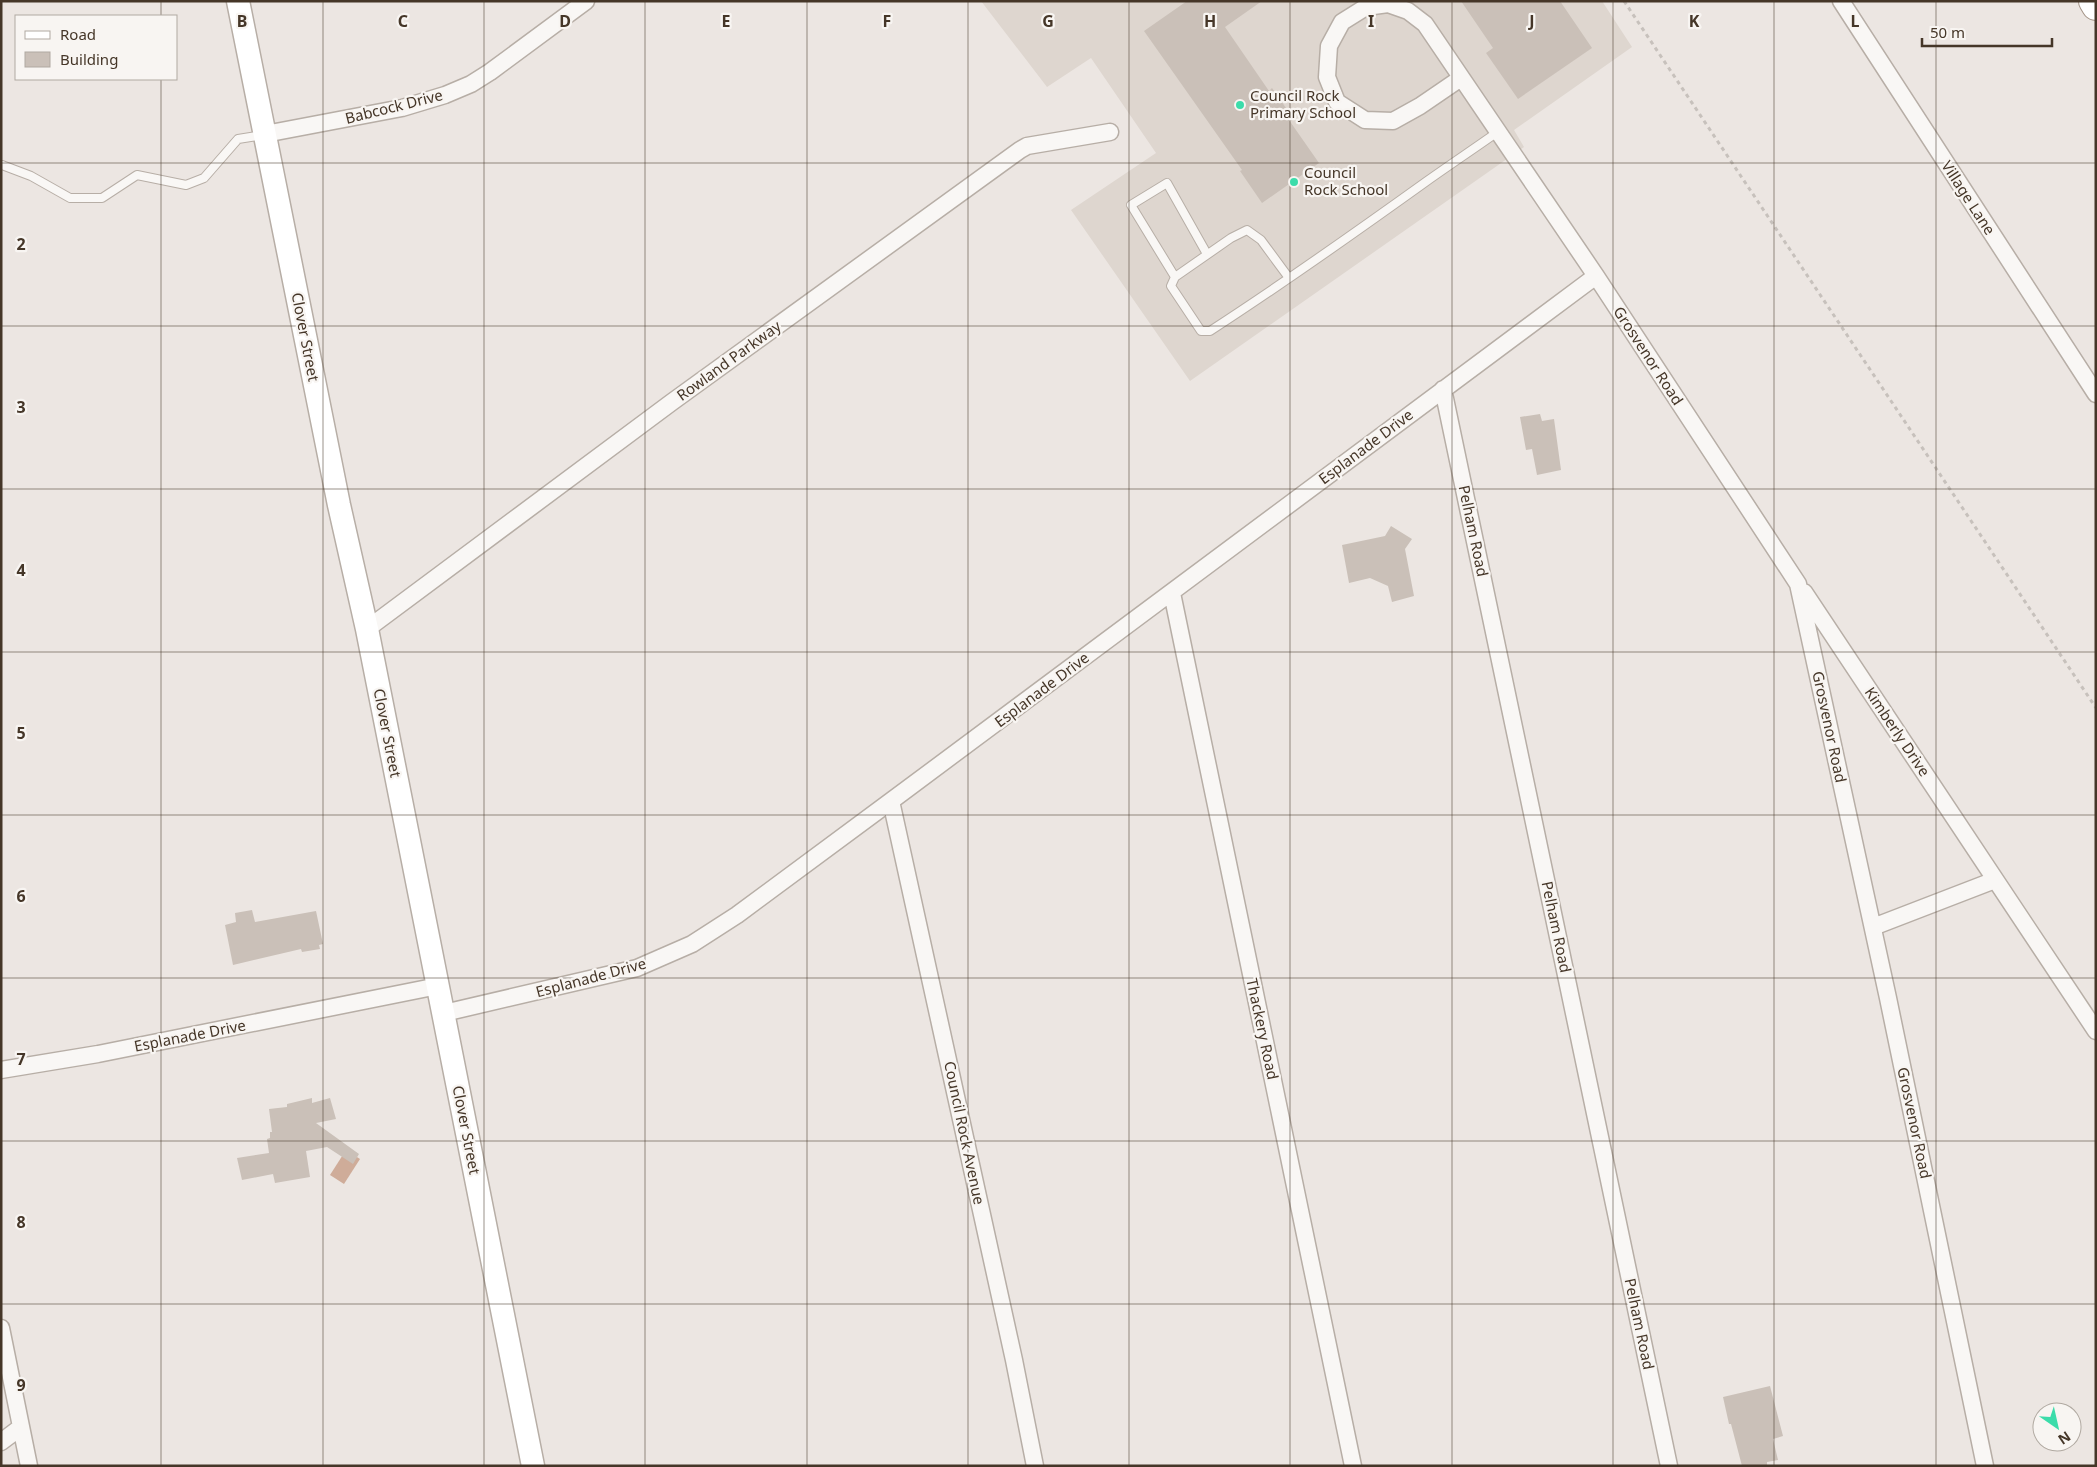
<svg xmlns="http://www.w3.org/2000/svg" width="2097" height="1467" font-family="'Noto Sans',sans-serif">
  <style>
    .built { fill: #ded6cf }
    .water { fill: #cfac99 }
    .building { fill: #cac0b8 }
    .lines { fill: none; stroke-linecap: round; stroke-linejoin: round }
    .lane-casing { stroke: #b7aea6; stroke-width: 10 }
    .street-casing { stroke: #b7aea6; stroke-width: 19 }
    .secondary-casing { stroke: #b7aea6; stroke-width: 25 }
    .highway-casing { stroke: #a49487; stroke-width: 30 }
    .path { stroke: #c7c1bc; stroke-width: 3; stroke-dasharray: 4 4; stroke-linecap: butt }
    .lane { stroke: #f9f7f5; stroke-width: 8 }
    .street { stroke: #f9f7f5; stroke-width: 16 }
    .secondary { stroke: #fff; stroke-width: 22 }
    .highway { stroke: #fff; stroke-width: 28 }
    .grid { fill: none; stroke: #453628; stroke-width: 1; stroke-opacity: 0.55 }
    .poi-dot { fill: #3bdcaa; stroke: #f8f5f2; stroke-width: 2 }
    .labels { text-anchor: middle; stroke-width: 4.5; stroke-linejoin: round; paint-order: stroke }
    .poi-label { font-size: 15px; fill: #453628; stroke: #f8f5f2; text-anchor: start }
    .street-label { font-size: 15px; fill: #453628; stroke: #f8f5f2 }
    .grid-label { font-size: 16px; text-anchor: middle; font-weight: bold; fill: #453628; stroke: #f8f5f2; stroke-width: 4.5; stroke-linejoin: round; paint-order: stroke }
  </style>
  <rect width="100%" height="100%" fill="#ece6e2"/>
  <path class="built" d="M981,1H1602L1632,47L1514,130L1524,147L1190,381L1071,210L1156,153L1091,58L1047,87Z"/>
  <path class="water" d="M346,1150L360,1159L344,1184L330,1175Z"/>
  <path class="building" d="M1187,1H1262L1225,27L1269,91L1272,88L1293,118L1289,120L1319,163L1262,203L1240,171L1242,170L1144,31Z
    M1461,1H1560L1592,48L1518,99L1486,53L1493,48Z
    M1540,414L1542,421L1554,419L1561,470L1537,475L1532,449L1526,450L1520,417Z
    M1391,526L1412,539L1405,549L1414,596L1392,602L1388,586L1370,578L1349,583L1342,545L1385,536Z
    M252,910L255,922L316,911L323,944L319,945L320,949L302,952L301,949L233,965L225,925L236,922L235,913Z
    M312,1098V1103L330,1098L336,1119L316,1123L359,1154L353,1164L327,1147L306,1151L310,1177L275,1183L273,1174L242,1180L237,1158L269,1153L267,1139L270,1138V1132H272L269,1109L287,1107V1104Z
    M1770,1386L1783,1436L1773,1439L1778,1460L1767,1462V1466H1742L1731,1424H1729L1723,1397Z"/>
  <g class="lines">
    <defs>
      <path id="lane" d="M2,165L31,176L70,198H102L137,175L186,185L204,178L238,139L263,135
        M1175,277L1131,205L1167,183L1207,254
        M1289,278L1261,240L1247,230L1231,238L1175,277L1171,286L1201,331H1210C1284,283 1356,232 1427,181C1451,164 1475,148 1499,131"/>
      <path id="street" d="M1841,1L2096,394
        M1461,78L1420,106L1393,121L1365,120L1337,102L1327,77L1329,46L1342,22L1366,7L1388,4L1408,11L1425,24L1596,276L1798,584L1888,998L1985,1466
        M265,134L402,108L445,95L471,84L490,72L586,1
        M1443,389L1669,1466
        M1804,592L2096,1031
        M1172,593L1353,1466
        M367,629L672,402L1020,150L1027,146L1110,132
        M891,801L1014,1360L1035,1466
        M1873,927L1995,880
        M444,1013L637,968L692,944L737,915L891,801L1596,276
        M1,1070L98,1054L438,986
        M1,1328L29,1466
        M1,1442L21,1427"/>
      <path id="secondary" d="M238,1L339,505L367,629L533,1466"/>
      <path id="highway" d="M2093,1L2096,6"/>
    </defs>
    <use href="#lane" class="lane-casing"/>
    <use href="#street" class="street-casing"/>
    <use href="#secondary" class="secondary-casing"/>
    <use href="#highway" class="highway-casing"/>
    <path class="path" d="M1624,1L2096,708"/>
    <use href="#lane" class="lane"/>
    <use href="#street" class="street"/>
    <use href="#secondary" class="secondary"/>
    <use href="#highway" class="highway"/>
  </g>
  <path class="grid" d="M161,1V16M323,1V1466M484,1V1466M645,1V1466M807,1V1466M968,1V1466M1129,1V1466M1290,1V1466M1452,1V1466M1613,1V1466M1774,1V1466M1936,1V1466M161,79V1466M1,163H2096M1,326H2096M1,489H2096M1,652H2096M1,815H2096M1,978H2096M1,1141H2096M1,1304H2096"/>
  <g class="poi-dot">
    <circle cx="1240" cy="105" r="5"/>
    <circle cx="1294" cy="182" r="5"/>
  </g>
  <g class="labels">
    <g class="poi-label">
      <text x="1250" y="101">Council Rock<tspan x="1250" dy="17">Primary School</tspan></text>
      <text x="1304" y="178">Council<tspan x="1304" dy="17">Rock School</tspan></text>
    </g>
    <g class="street-label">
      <text transform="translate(394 107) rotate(-14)" y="5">Babcock Drive</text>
      <text transform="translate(1968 198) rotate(57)" y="5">Village Lane</text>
      <text transform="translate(305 337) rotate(79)" y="5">Clover Street</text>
      <text transform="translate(1648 356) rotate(57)" y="5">Grosvenor Road</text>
      <text transform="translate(729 361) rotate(-36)" y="5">Rowland Parkway</text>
      <text transform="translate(1366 447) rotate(-37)" y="5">Esplanade Drive</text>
      <text transform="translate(1473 531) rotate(78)" y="5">Pelham Road</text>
      <text transform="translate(1042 690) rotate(-37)" y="5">Esplanade Drive</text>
      <text transform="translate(1829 727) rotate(78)" y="5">Grosvenor Road</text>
      <text transform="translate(1897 732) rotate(56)" y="5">Kimberly Drive</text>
      <text transform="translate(387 733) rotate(79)" y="5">Clover Street</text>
      <text transform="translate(1556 927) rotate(78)" y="5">Pelham Road</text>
      <text transform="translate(591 978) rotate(-15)" y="5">Esplanade Drive</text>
      <text transform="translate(1262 1029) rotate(78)" y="5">Thackery Road</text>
      <text transform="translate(190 1036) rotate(-11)" y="5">Esplanade Drive</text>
      <text transform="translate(1914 1123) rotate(78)" y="5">Grosvenor Road</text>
      <text transform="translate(466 1130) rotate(79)" y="5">Clover Street</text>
      <text transform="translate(964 1133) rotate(78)" y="5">Council Rock Avenue</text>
      <text transform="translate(1639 1324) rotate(78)" y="5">Pelham Road</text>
    </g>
  </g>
  <g class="grid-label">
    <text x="242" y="27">B</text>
    <text x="403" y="27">C</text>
    <text x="565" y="27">D</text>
    <text x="726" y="27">E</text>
    <text x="887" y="27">F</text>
    <text x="1048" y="27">G</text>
    <text x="1210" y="27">H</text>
    <text x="1371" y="27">I</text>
    <text x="1532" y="27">J</text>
    <text x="1694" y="27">K</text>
    <text x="1855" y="27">L</text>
    <text x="21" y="250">2</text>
    <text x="21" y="413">3</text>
    <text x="21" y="576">4</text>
    <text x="21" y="739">5</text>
    <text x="21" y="902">6</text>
    <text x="21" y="1065">7</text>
    <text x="21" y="1228">8</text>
    <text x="21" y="1391">9</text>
  </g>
  <rect width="2097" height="1467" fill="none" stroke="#453628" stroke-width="5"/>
  <rect x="15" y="15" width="162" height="65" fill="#f8f5f2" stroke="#b0a9a1"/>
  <rect x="25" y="31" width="25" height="8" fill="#ffffff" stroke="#b0a9a1"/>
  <text x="60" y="40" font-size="15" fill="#453628">Road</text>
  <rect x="25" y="52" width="25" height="15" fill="#cac0b8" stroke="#b0a9a1"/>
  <text x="60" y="65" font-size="15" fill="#453628">Building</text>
  <g transform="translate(2057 1427) rotate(146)"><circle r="24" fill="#f8f5f2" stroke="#b0a9a1"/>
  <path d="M0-4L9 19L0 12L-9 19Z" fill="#3bdcaa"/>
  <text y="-8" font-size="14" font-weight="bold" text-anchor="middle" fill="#453628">N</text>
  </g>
  <path d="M1922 38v8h130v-8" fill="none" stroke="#453628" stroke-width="2.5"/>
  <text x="1930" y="38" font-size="15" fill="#453628" stroke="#f8f5f2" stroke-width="4" paint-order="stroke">50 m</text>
</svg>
